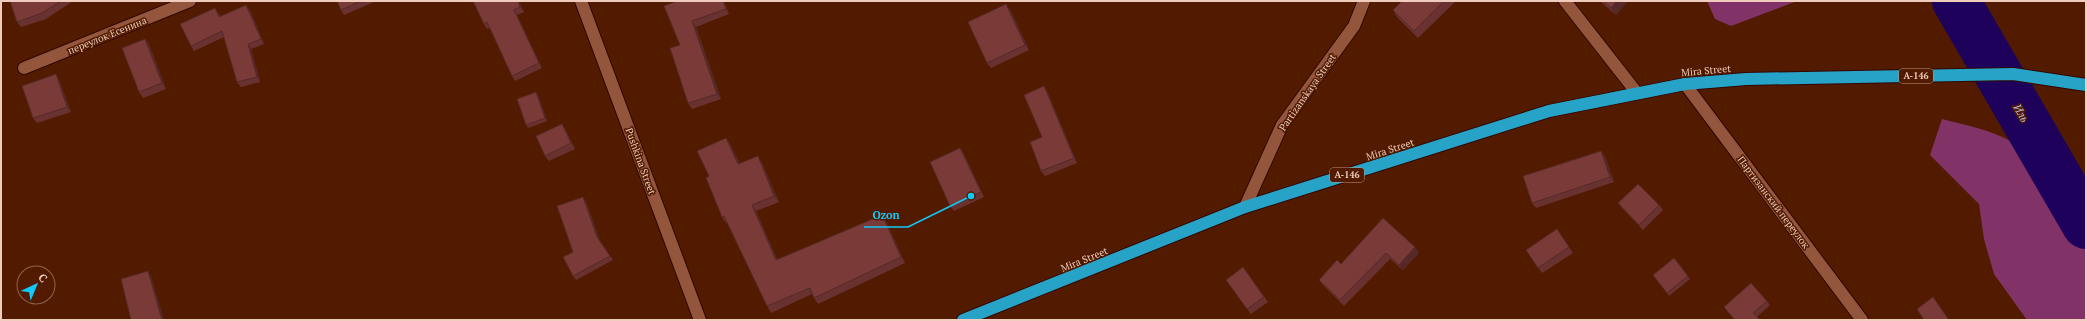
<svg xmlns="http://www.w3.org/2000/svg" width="2087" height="321" font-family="'PT Serif',serif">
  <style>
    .green { fill: #813266 }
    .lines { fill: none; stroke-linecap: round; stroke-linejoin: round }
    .river { stroke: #1d015b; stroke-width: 48 }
    .lane-casing { stroke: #300700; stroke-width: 14 }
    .street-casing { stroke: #300700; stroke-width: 14 }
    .highway-casing { stroke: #300700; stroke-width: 14 }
    .lane { stroke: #93563d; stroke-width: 12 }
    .street { stroke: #93563d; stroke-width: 12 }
    .highway { stroke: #28a3c8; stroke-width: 12 }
    .wall { fill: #693230 }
    .shaded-wall { fill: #552927 }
    .building { fill: #7a3a38; stroke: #552927 }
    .labels { text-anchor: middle; stroke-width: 3; stroke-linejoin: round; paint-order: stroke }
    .shield { fill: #521b00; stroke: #c09784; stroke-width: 1 }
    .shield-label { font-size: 9px; font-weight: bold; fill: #efccbd }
    .street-label { font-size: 10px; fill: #efccbd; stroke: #521b00 }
    .water-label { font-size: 11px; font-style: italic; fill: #babbeb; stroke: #521b00 }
    .leader { fill: none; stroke: #0fcafa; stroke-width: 1.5 }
    .callout-dot { fill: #0fcafa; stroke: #521b00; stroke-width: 1.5 }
    .callout-label { font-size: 11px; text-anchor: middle; font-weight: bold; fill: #0fcafa; stroke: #521b00; stroke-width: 3; stroke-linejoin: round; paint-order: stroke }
  </style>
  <rect width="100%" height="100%" fill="#521b00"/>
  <path class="green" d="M1707,1H1797L1731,26L1715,19Z
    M1942,119C1965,125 1992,130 2012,142C2037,157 2057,175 2086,180V320H2027L1994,274L1984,239L1979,204L1930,155Z"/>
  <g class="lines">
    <path class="river" d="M1956,1L2086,225"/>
    <defs>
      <path id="lane" d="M1565,1L1637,93"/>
      <path id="street" d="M581,1L700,320
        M24,68L190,1
        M1685,84L1862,320
        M1245,207L1282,125L1354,26L1364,1"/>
      <path id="highway" d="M963,320L1245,207L1549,111L1685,84L1746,79L2013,74L2086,85"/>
    </defs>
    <use href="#lane" class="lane-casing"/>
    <use href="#street" class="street-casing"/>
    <use href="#highway" class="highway-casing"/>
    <use href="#lane" class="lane"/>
    <use href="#street" class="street"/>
    <use href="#highway" class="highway"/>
  </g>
  <path class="wall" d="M10,1H73L46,19L21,27L17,22Z
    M337,1H374V2L344,15L341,10Z
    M519,1L524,12L517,15L542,68L515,81L512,76L490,28L487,29L484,24Z
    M724,1L729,14L696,27L721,99L692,109L688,103L680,45L664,6Z
    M1402,1H1456L1418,38L1397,17L1393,10Z
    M1600,1H1628L1616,15Z
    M215,8L220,16L250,10L264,44L251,49L260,82L241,87L237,82L224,37L194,51L191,46Z
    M1010,9L1029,50L991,68L987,63Z
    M145,39L149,44L166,89L143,98L139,92Z
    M59,80L71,112L37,123L33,118Z
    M1044,86L1047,91L1077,163L1045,176L1041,171Z
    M538,95L547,121L528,128L526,125Z
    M562,124L565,129L575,149L549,161L545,156Z
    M726,138L730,144L740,164L762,163L779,202L756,211L777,259L886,221L905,263L818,304L814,298L812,294L771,313L767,306L727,223H726L722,217L709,176Z
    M960,148L964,154L984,197L954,211L950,206Z
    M1605,156L1614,182L1536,208L1532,203Z
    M586,201L600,241L613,260L576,280L573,276V252Z
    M1618,203L1659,205L1663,210L1643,230L1622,208Z
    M1383,218L1419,253L1403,270L1390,259L1344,306L1323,285L1319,280L1341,264Z
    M1557,229L1573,253L1542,273L1526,250Z
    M1674,258L1690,279L1669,296L1653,275Z
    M1243,267L1268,302L1251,314L1226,280Z
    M1767,301L1770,305L1757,317L1760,320H1735L1724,307Z"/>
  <path class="shaded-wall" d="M518,1H519L524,12L520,7Z
    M723,1H724L729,14L726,9Z
    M1617,1H1628L1616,15L1611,8Z
    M1006,4L1010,9L1029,50L1025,45Z
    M246,5L250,10L264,44L261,39Z
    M514,10L517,15L542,68L539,63Z
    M692,21L696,27L721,99L717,94Z
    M145,39L149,44L166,89L162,83Z
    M248,44L251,49L260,82L257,77Z
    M56,74L59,80L71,112L67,107Z
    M1044,86L1047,91L1077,163L1074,158Z
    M536,92L538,95L547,121L545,118Z
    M562,124L565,129L575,149L571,143Z
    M726,138L730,144L743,170L738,164Z
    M960,148L964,154L984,197L981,192Z
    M1601,151L1605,156L1614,182L1610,177Z
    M758,156L762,163L779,202L774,196Z
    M583,197L586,201L600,241L613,260L597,237Z
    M752,205L756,211L780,266L776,260Z
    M882,215L886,221L905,263L901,257Z
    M1415,247L1419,253L1403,270L1399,265Z
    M148,271L151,276L164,320H162Z"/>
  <path class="building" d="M10,1H61L42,13L17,22Z
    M337,1H361L341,10Z
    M473,1H518L520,7L514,10L539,63L512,76L487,22L484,24Z
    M677,1H723L726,9L692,21L717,94L688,103L670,48L680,45L664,6Z
    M1402,1H1444L1414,31L1393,10Z
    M1603,1H1617L1611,8Z
    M1006,4L1025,45L987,63L968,22Z
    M246,5L261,39L248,44L257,77L237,82L222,31L191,46L180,24L215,8L219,17Z
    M145,39L162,83L139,92L122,48Z
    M56,74L67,107L33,118L22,86Z
    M1044,86L1074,158L1041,171L1030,142L1042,137L1024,95Z
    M536,92L545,118L526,125L517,99Z
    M562,124L571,143L545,156L536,136Z
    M726,138L738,164L758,156L774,196L752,205L776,260L882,215L901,257L814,298L810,288L767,306L724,216L722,217L706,178L709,176L697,151Z
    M960,148L981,192L950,206L930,162Z
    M1601,151L1610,177L1532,203L1523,176Z
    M1638,184L1659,205L1639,225L1618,203Z
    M583,197L597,237L610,256L573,276L563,257L573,252L557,206Z
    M1383,218L1415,247L1399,265L1386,253L1340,300L1319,280L1337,260L1341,264Z
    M1557,229L1569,247L1538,268L1526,250Z
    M1674,258L1688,276L1667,293L1653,275Z
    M1243,267L1264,297L1247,309L1226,280Z
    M148,271L162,320H131L121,279Z
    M1751,283L1767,301L1753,313L1760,320H1735L1724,307Z
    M1933,297L1949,320H1924L1917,309Z"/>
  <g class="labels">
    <g class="shield">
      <rect x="1899" y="69" width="34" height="14" rx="3"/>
      <rect x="1330" y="168" width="34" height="14" rx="3"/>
    </g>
    <g class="shield-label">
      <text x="1916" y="79">А-146</text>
      <text x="1347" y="178">А-146</text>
    </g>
    <g class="street-label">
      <text transform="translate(107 35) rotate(-22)" y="4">переулок Есенина</text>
      <text transform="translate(1706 70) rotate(-5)" y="4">Mira Street</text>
      <text transform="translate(1307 92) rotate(-55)" y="4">Partizanskaya Street</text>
      <text transform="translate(1390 149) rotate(-18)" y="4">Mira Street</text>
      <text transform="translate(641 161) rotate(70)" y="4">Pushkina Street</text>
      <text transform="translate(1774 202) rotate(53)" y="4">Партизанский переулок</text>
      <text transform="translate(1084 259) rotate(-22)" y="4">Mira Street</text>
    </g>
    <g class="water-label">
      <text transform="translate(2021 113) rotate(60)" y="4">Иль</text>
    </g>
  </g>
  <path class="leader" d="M971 196L908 227H864"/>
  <circle class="callout-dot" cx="971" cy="196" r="4"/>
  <g class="callout-label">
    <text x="886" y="219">Ozon</text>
  </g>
  <rect width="2087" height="321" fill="none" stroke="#efccbd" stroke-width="4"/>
  <g transform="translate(36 285) rotate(44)"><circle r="19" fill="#521b00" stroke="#91624c"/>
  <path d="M0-3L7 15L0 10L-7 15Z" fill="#0fcafa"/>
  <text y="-6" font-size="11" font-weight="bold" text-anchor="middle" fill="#efccbd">С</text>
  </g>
</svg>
